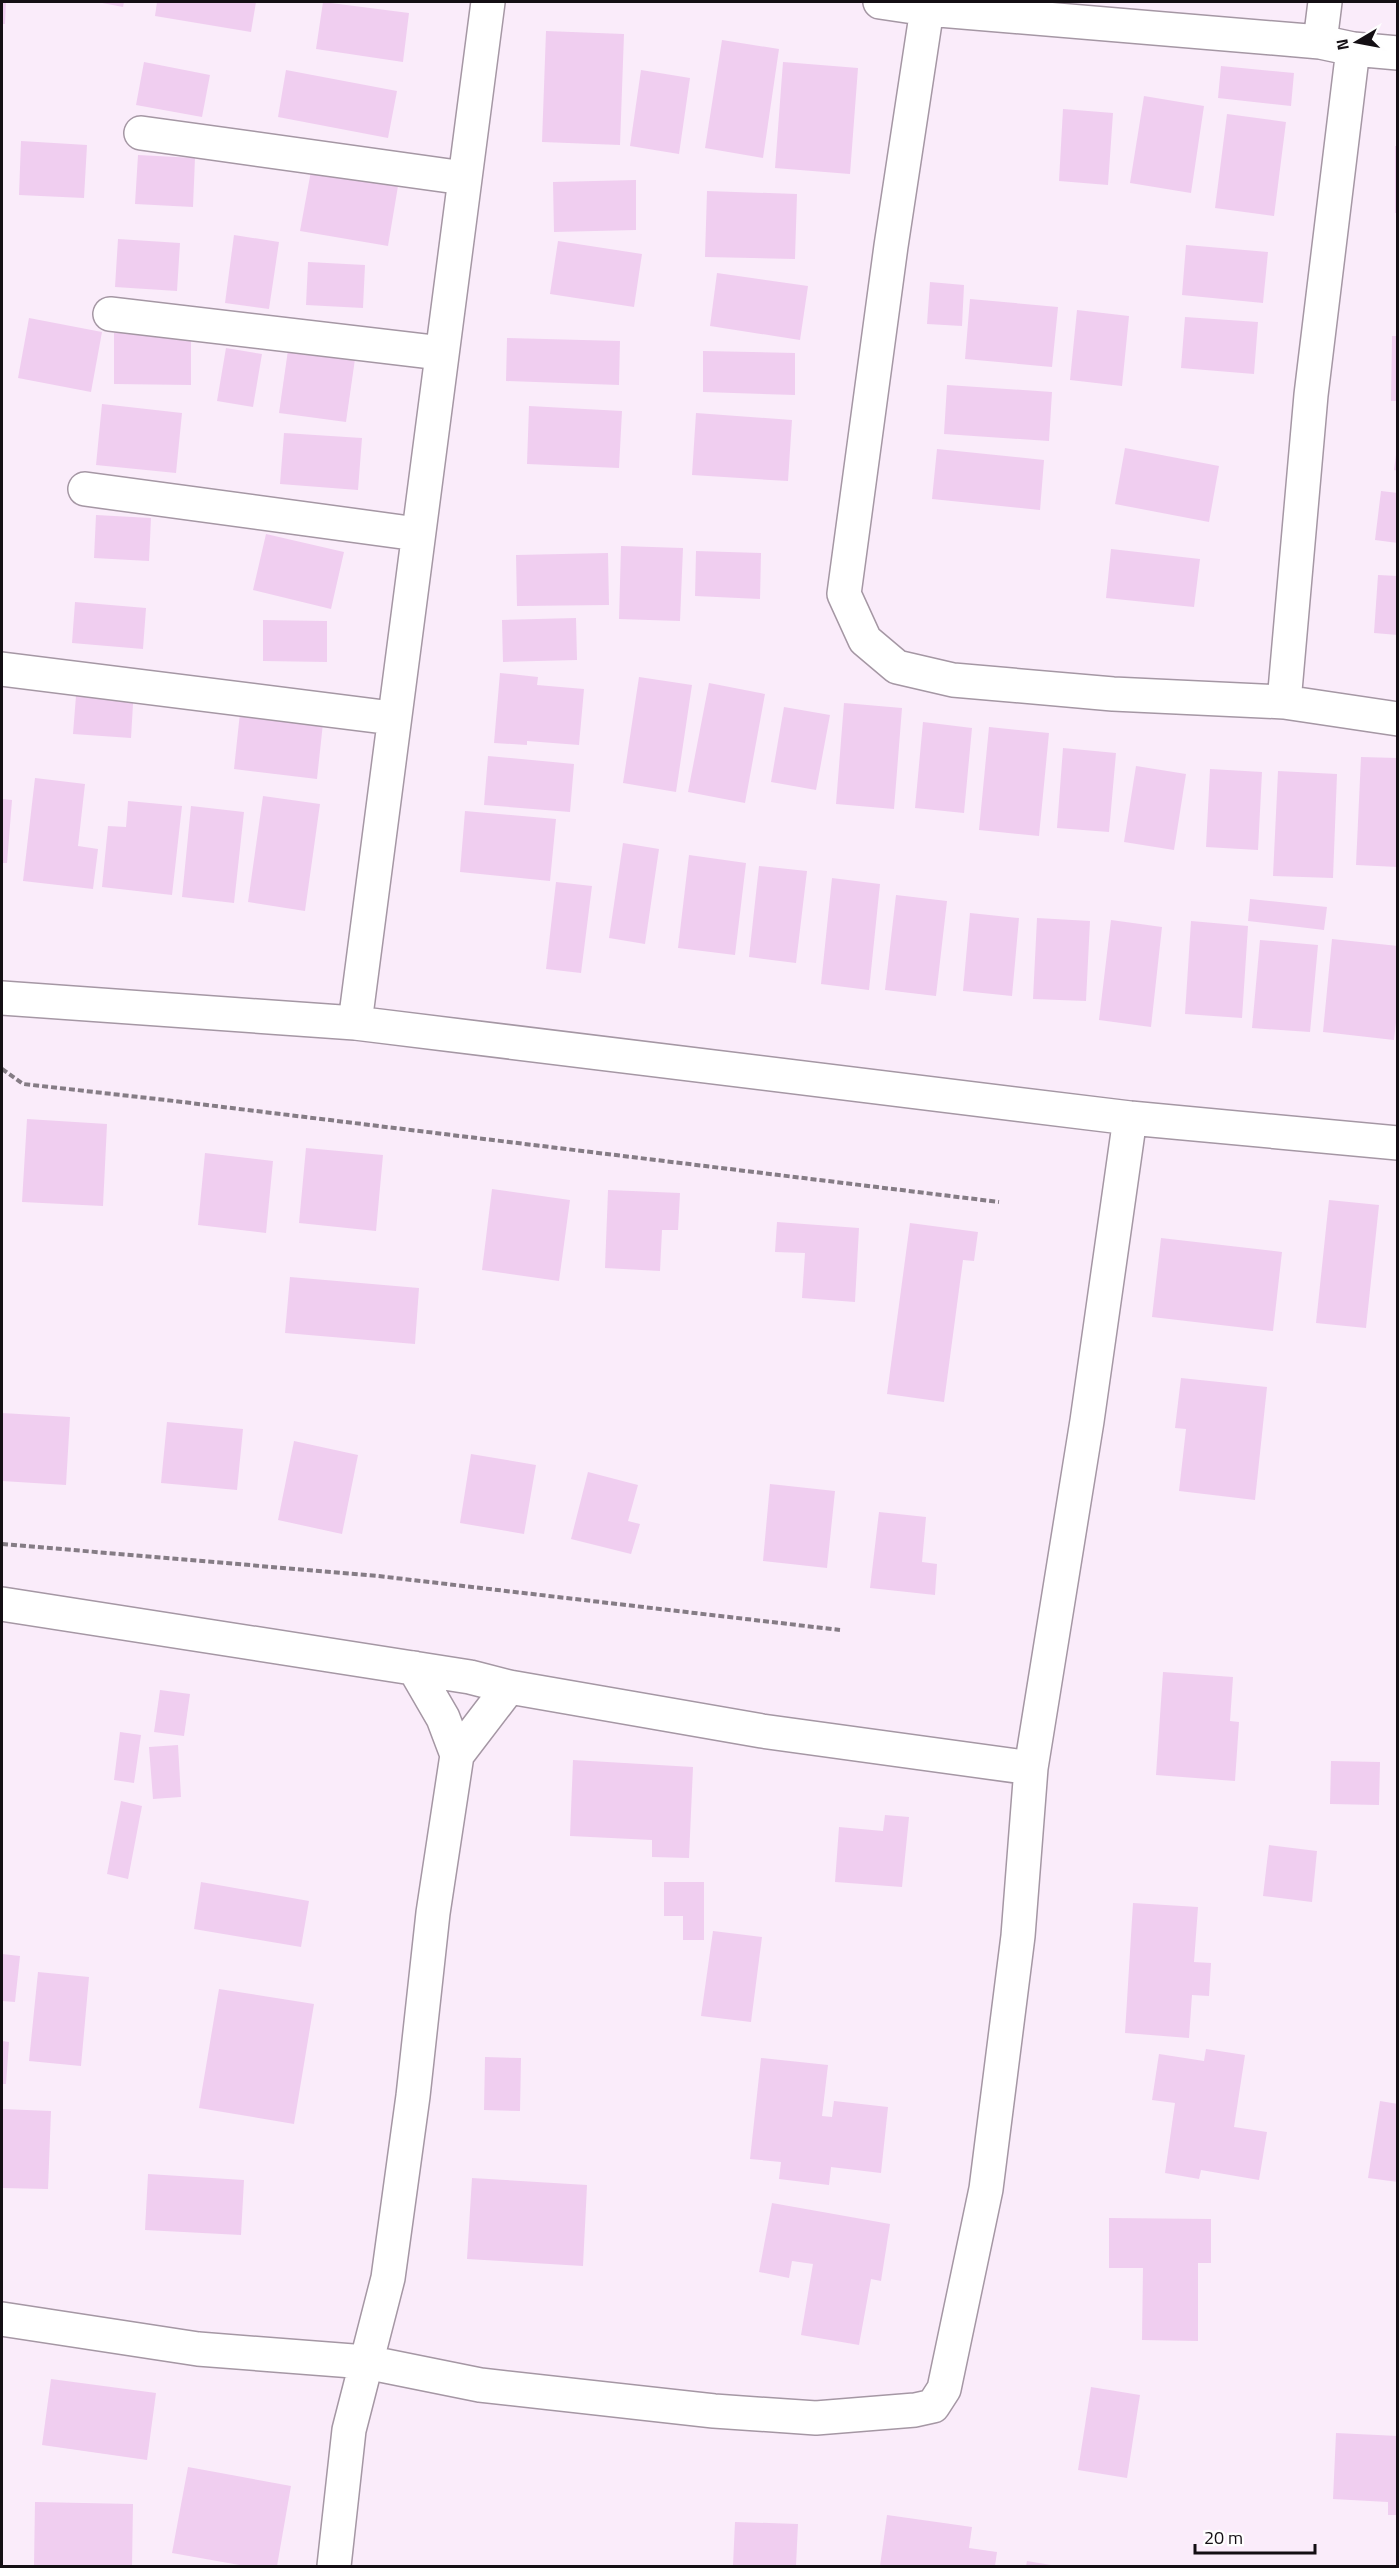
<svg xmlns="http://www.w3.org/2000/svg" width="1399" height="2568" font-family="'Titillium Web',sans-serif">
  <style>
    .building { fill: #f0cef0 }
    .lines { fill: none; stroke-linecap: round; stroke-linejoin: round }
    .minor-casing { stroke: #a597a4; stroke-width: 36 }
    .path { stroke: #857c85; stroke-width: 4; stroke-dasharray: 6 3; stroke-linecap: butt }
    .minor { stroke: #fff; stroke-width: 33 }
  </style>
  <rect width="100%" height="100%" fill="#faecfa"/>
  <path class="building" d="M2,2H6L5,24H2Z
    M97,2H124L123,7Z
    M157,2H256L251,32L155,16Z
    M323,2L409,13L403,62L316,49Z
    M546,31L624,34L620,145L542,142Z
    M722,40L779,49L763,158L705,148Z
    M144,62L210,75L202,117L136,105Z
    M783,62L858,68L850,174L775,168Z
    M1221,66L1294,73L1291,106L1218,98Z
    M286,70L397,91L388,138L278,117Z
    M641,70L690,78L679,154L630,146Z
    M1144,96L1204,106L1191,193L1130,183Z
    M1063,109L1113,113L1108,185L1059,181Z
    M1227,114L1286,122L1274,216L1215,208Z
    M21,141L87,145L84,198L19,195Z
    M1395,146H1398V213H1395Z
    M138,155L195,158L193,207L135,204Z
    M311,171L398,186L388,246L300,231Z
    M636,180V230L554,232L553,182Z
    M707,191L797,194L795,259L705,257Z
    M234,235L279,242L269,309L225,303Z
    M118,239L180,243L177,291L115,287Z
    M558,241L642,254L634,307L550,294Z
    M1186,245L1268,252L1263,303L1182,295Z
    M308,262L365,265L363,308L306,305Z
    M717,273L808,286L800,340L710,326Z
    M930,282L964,285L962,326L927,324Z
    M970,299L1058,307L1052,367L965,359Z
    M1077,310L1129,316L1122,386L1070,380Z
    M1185,317L1258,322L1254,374L1181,368Z
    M29,318L102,332L91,392L18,378Z
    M114,333L191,334V385L114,384Z
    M1392,336H1398V401H1391Z
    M507,338L620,341L619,385L506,381Z
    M289,343L356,352L346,422L279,413Z
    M226,348L262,354L253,407L217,401Z
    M703,351L795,353V395L703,392Z
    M947,385L1052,392L1049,441L944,434Z
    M102,404L182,413L176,473L96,465Z
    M529,406L622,411L619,468L527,464Z
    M696,413L792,420L788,481L692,475Z
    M284,433L362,438L358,490L280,484Z
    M1125,448L1219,466L1209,522L1115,504Z
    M937,449L1044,460L1040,510L932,499Z
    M1396,455H1398V471L1394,470Z
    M1381,491L1398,493V543L1375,540Z
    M96,515L151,518L149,561L94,558Z
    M266,534L344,552L331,609L253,590Z
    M621,546L683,548L680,621L619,619Z
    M1111,549L1200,559L1194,607L1106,598Z
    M696,551L761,553L760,599L695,596Z
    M608,553L609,605L517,606L516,555Z
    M1378,575L1398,576V635L1374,633Z
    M75,602L146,608L143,649L72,643Z
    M576,618L577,660L503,662L502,620Z
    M263,620L327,621V662L263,661Z
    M500,673L538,677L537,685L584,689L579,745L527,741V745L494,743Z
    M639,677L692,685L676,792L623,783Z
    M77,683L134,687L131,738L73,734Z
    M709,683L765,694L745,803L688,792Z
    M844,703L902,708L894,809L836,804Z
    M784,707L830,715L816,790L771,782Z
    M240,713L323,723L317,779L234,769Z
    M923,722L972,728L964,813L915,808Z
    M989,727L1049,733L1039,836L979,830Z
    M1063,748L1116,753L1109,832L1057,828Z
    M488,756L574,764L570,812L484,805Z
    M1361,757L1398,758V867L1356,865Z
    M1136,766L1186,774L1174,850L1124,842Z
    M1210,769L1262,772L1258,850L1206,847Z
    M1278,771L1337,774L1333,878L1273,876Z
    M35,778L85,784L78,846L98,849L93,889L23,881Z
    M263,796L320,804L305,911L248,902Z
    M2,799L12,800L7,863H2Z
    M128,801L182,806L172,895L102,887L108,826L126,827Z
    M191,806L244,812L234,903L182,897Z
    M465,811L556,819L550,881L460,872Z
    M623,843L659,849L645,944L609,938Z
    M689,855L746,863L735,955L678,948Z
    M759,866L807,871L796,963L749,957Z
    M832,878L880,884L869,990L821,984Z
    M556,882L592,886L581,973L546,969Z
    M896,895L947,901L936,996L885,990Z
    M1250,899L1327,907L1324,930L1248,921Z
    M970,913L1019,918L1012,996L963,991Z
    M1037,918L1090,921L1086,1001L1033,999Z
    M1111,920L1162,927L1151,1027L1099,1020Z
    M1191,921L1248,926L1242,1018L1185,1014Z
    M1332,939L1398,946V1005L1394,1040L1323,1032Z
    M1260,940L1318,945L1310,1032L1252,1028Z
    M27,1119L107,1124L103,1206L22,1202Z
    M306,1148L383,1155L376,1231L299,1223Z
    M205,1153L273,1161L266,1233L198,1225Z
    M492,1189L570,1200L559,1281L482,1270Z
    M608,1190L680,1193L678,1230H662L660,1271L605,1268Z
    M1329,1200L1379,1205L1366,1328L1316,1323Z
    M777,1222L859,1228L855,1302L802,1298L805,1253L775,1252Z
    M910,1223L978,1232L974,1261L963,1260L944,1402L887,1394Z
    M1161,1238L1282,1252L1273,1331L1152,1317Z
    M290,1277L419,1288L415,1344L285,1333Z
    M1181,1378L1267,1387L1255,1500L1179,1491L1186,1429L1175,1428Z
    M2,1413L70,1417L66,1485L2,1481Z
    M167,1422L243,1429L237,1490L161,1483Z
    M294,1441L358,1455L342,1534L278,1520Z
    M471,1454L536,1465L524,1534L460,1523Z
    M588,1472L638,1485L628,1521L640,1524L631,1554L571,1539Z
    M770,1484L835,1491L827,1568L763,1561Z
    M879,1512L926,1517L922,1562L937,1564L935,1595L870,1588Z
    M1163,1672L1233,1677L1230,1721L1239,1722L1235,1781L1156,1775Z
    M160,1690L190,1694L184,1736L154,1732Z
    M120,1732L141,1735L134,1783L114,1780Z
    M178,1745L181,1797L153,1799L149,1747Z
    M573,1760L693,1767L689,1858L652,1857V1840L570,1836Z
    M1331,1761L1380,1762L1379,1805L1330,1804Z
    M121,1801L142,1806L128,1879L107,1874Z
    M885,1815L909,1817L902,1887L835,1882L839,1827L883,1831Z
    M1269,1845L1317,1851L1312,1902L1263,1896Z
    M201,1882L309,1901L301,1947L194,1929Z
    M664,1882H704V1940H683V1916H664Z
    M1133,1903L1198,1907L1194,1962L1211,1963L1209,1996L1192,1995L1189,2038L1125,2033Z
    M713,1931L762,1937L751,2022L701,2016Z
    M2,1954L20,1956L15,2002L2,2001Z
    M38,1972L89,1977L81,2066L29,2061Z
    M219,1989L314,2004L294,2124L199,2108Z
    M2,2041L9,2042L6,2084H2Z
    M1206,2049L1245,2055L1234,2127L1267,2132L1259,2180L1201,2170L1199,2179L1165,2173L1175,2103L1152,2100L1159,2054L1204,2061Z
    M485,2057L521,2058L520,2111L484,2110Z
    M761,2058L828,2065L822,2116L832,2117L834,2101L888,2107L881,2173L831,2167L829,2185L779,2179L781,2162L750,2159Z
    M1380,2101L1398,2104V2182L1368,2178Z
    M2,2109L51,2111L48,2189L2,2188Z
    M148,2174L244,2180L241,2235L145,2230Z
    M472,2178L587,2185L583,2266L467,2259Z
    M772,2203L890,2224L881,2281L871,2279L859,2345L801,2335L813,2264L792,2261L789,2278L759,2272Z
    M1109,2218L1211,2219V2263H1198V2341L1142,2340L1143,2268H1109Z
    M51,2379L156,2393L147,2460L42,2445Z
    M1091,2387L1140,2395L1127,2478L1078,2470Z
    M1336,2433L1398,2436V2515H1388V2502L1333,2499Z
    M188,2467L291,2486L277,2566H245L172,2553Z
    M35,2502L133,2504L132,2566H34Z
    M887,2515L972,2527L969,2548L997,2552L995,2566H880Z
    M735,2522L798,2524L796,2566H733Z
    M1027,2561L1051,2565V2566H1026Z"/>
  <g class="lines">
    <defs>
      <path id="minor" d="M880,2L927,9L1320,42L1353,49L1398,53
        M927,9L891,246L844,594L865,640L897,667L953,680L1113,694L1284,702L1398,719
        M1320,42L1325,2
        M141,133L464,178
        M110,314L441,353
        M85,489L417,534
        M2,669L392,718
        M1284,702L1311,395L1353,49
        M2,998L355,1023L1130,1118L1398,1143
        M355,1023L488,2
        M2,1604L470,1677L509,1687L762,1731L1031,1768
        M414,1668L443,1718L457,1755
        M2,2319L198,2349L366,2362L480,2385L714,2411L816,2418L915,2410L933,2406L944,2389L986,2189L1018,1936L1031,1768L1087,1421L1130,1118
        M334,2566L349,2430L388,2278L413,2096L433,1913L457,1755L509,1687"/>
    </defs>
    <use href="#minor" class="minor-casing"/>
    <path class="path" d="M2,1069L23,1084L166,1100L999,1202
      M2,1544L378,1576L840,1630"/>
    <use href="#minor" class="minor"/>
  </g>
  <rect width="1399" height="2568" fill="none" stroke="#140f14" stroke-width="6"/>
  <g transform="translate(1357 42) rotate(260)" stroke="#fefefe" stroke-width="4.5" paint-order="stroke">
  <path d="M0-4.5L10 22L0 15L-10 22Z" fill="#140f14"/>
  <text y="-9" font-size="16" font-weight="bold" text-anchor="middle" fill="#140f14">N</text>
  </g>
  <path d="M1195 2544v9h120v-9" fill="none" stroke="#140f14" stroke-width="3"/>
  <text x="1204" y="2544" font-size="18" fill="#140f14" stroke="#fefefe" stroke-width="4.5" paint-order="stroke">20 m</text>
</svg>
